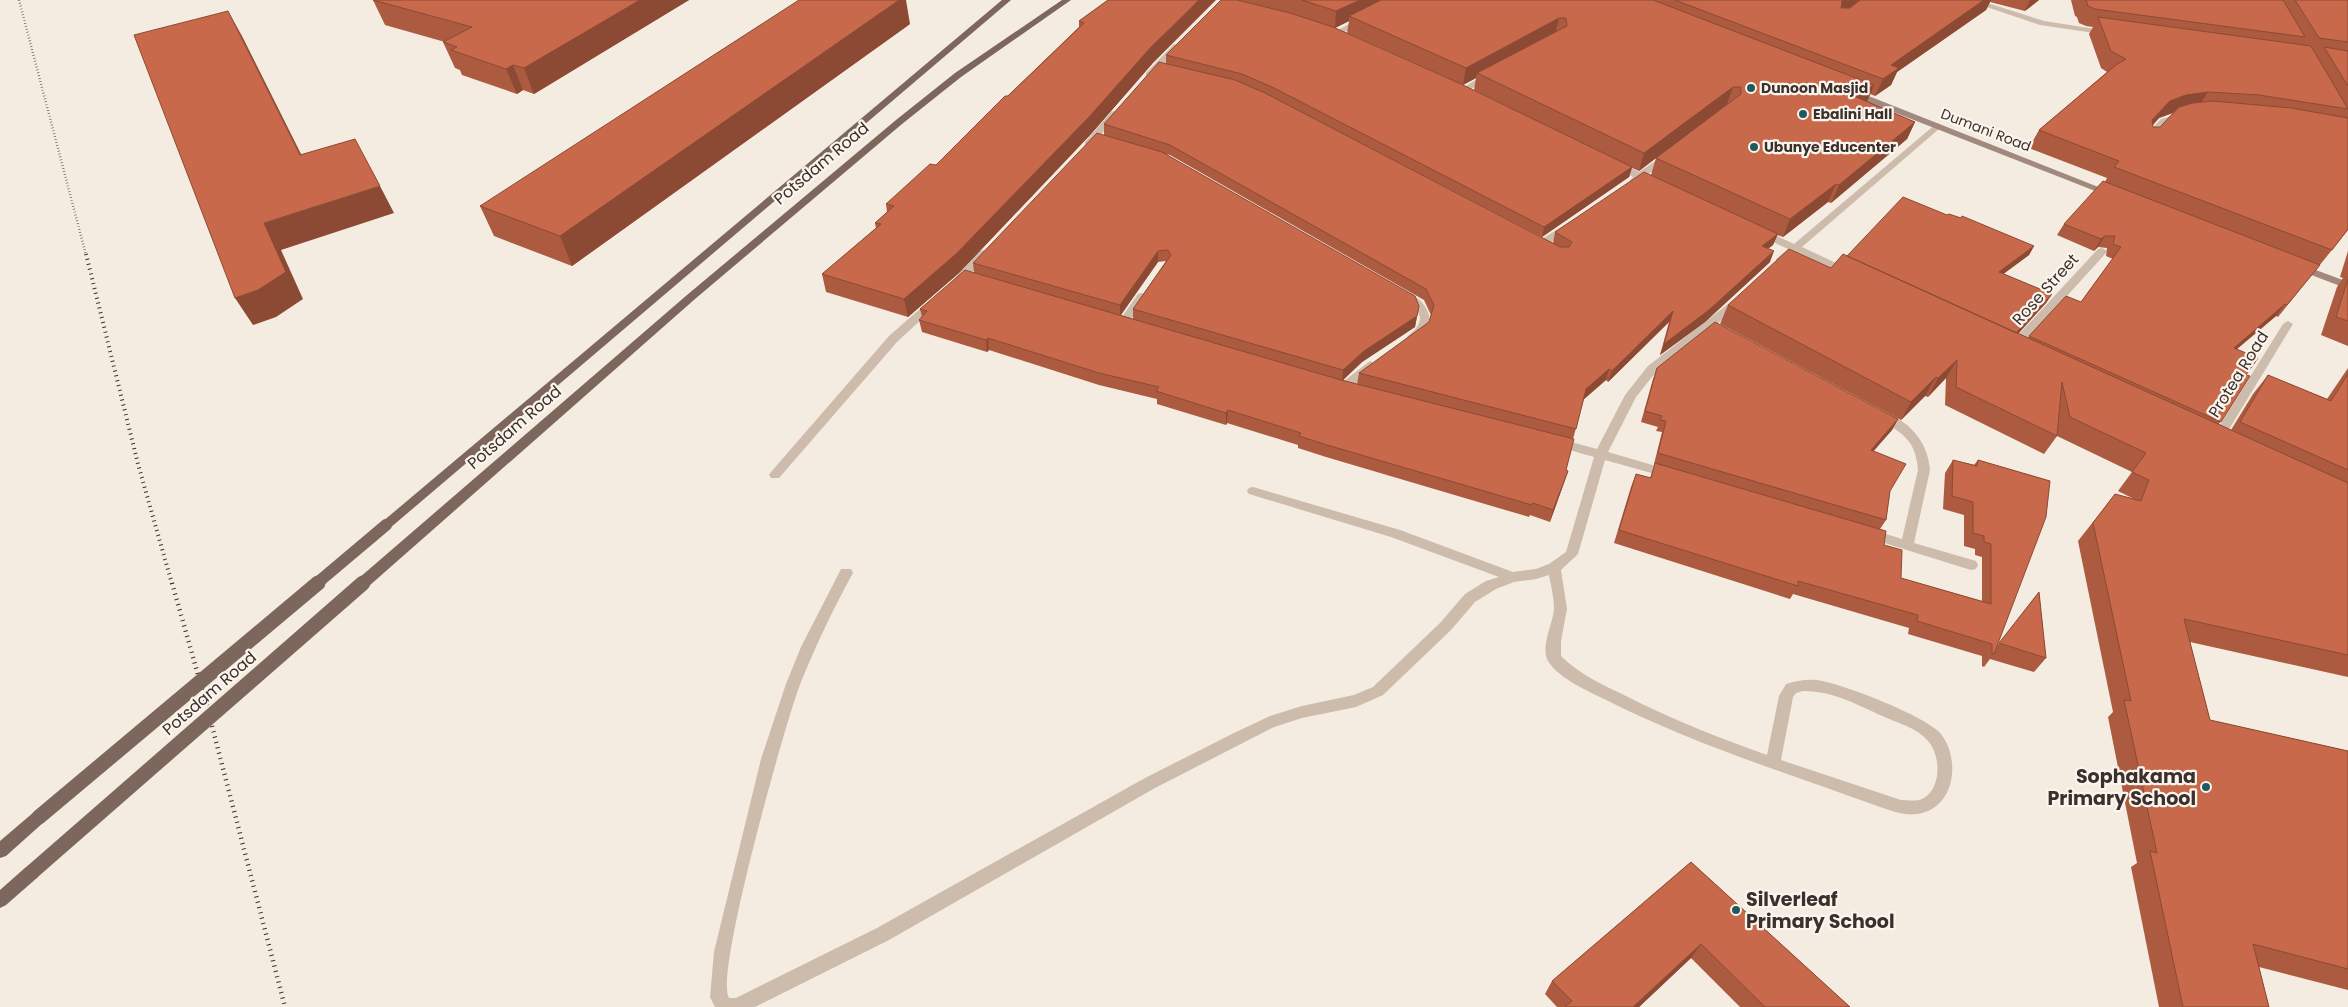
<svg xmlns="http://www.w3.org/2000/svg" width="2348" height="1007" font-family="Poppins,sans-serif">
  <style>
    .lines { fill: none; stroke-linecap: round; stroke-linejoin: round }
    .street { fill: #cdbbac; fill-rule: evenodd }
    .secondary { fill: #a18a7d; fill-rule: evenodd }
    .primary { fill: #7d675c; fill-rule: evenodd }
    .rail-far2 { stroke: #3b302b; stroke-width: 2.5; stroke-dasharray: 0.5 2.5; stroke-linecap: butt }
    .rail-far1 { stroke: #3b302b; stroke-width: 4; stroke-dasharray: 1 4; stroke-linecap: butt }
    .rail { stroke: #3b302b; stroke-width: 4.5; stroke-dasharray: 1 4.5; stroke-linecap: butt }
    .primary-bridge-far1 { stroke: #7d675c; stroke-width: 12 }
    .primary-bridge { stroke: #7d675c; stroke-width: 15 }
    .wall { fill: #ac5a40; fill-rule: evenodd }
    .shaded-wall { fill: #8c4a34 }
    .building { fill: #c8694b; stroke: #8c4a34 }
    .poi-dot { fill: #1f5a5e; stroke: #fbf5ee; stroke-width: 2 }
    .labels { text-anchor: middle; stroke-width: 4.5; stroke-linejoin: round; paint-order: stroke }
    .far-poi-label { font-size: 14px; font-weight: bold; fill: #3b302b; stroke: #fbf5ee; text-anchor: start }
    .far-street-label { font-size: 14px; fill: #3b302b; stroke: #fbf5ee }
    .street-label { font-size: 16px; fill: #3b302b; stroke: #fbf5ee }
    .near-poi-label { font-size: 19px; font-weight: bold; fill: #3b302b; stroke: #fbf5ee; text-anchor: end }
  </style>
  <rect width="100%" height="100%" fill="#f4ebe1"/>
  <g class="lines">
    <path class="street" d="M1966,0H1978L2044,21L2108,31L2112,33L2108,35L2040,25Z
      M1359,19L1366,21L1339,35L1332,33Z
      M1174,44L1181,46L1152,77H1146V73Z
      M1487,73L1494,75L1466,92L1459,90Z
      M1114,111L1117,112V116L1091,146H1085V142L1111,112Z
      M2183,113L2187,116L2186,118L2167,123L2150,141L2147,142L2142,139L2161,119Z
      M1937,123L1940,124V128L1802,247L1853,271V275H1845L1796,252L1784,263H1776V259L1788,249L1756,234V230H1764L1794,244Z
      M1667,153L1672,156L1670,158L1646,176L1658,183L1653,186L1640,180L1632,182L1630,180L1633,177L1612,165L1617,162L1620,163L1639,172Z
      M1569,222L1573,223V227L1547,245H1539V241Z
      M2102,248L2107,251L2106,253L2017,351H2009L2007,348L2009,345L2098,249Z
      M984,250L989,253L988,255L961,284H953V280L980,251Z
      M1405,292C1429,298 1443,332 1412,341L1407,337C1410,333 1416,330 1418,325C1426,311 1407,303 1400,295Z
      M1142,293L1146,294V298L1127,325H1119L1118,323L1119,321L1138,294Z
      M1737,297L1742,300L1741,302L1714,327L1656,372L1636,397L1608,452L1673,471L1675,474L1669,478L1605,460L1578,554L1561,570L1567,609L1561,641V656C1579,674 1603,685 1626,696C1671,719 1719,738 1767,755L1779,696L1786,684C1796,681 1806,679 1816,680C1839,682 1928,717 1941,734C1961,760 1955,808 1918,814C1905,816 1892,811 1880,807C1789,774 1696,745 1608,701C1589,691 1560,680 1548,661C1540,646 1553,624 1554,609C1554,597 1551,586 1549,575L1536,579L1514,582L1496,589L1475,602L1451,630L1383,695L1356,707L1302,718L1274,727L1155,788L889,940L755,1007H715L710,997L714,952L761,759L786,684L801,647L841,569H851L853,573C833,609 816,645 801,682C786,720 714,975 729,998H736L877,928L1145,778L1234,733L1270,716L1302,706L1354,695L1373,687L1441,622L1465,594L1486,581L1499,577L1391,537L1249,494L1247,491L1249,488L1253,487L1400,530L1513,572L1536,569L1549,564L1566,552L1594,457L1552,445L1550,442L1552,439L1556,438L1597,449L1625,395L1648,366ZM1803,691C1835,691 1859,706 1887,718C1901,724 1916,728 1927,740C1941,754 1942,787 1924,798C1918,802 1908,800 1901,800L1781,760L1793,697L1796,693Z
      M933,300L937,301L938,303L937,305L897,342L779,478H771L769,475L771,472L889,336L929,301Z
      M2288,321L2293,324L2220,444H2212L2210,441L2212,438L2283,324Z
      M1370,361L1376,365L1374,368L1348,390H1340L1338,387L1340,384Z
      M1880,411C1908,419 1928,441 1930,470L1914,543L1976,561L1978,565L1976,569L1971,570L1865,537L1864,534L1865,531L1870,529L1902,539L1918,470C1916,439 1901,432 1876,418L1874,415L1876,412Z"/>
    <path class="secondary" d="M1850,91H1856L2116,194L2111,197L2108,196L1850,95Z
      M2297,263L2348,282V289L2293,268V264Z"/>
    <path class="primary" d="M1002,0H1011L390,528H382L380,525L382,522Z
      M1062,0H1071L961,77L902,124L695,299L369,586H359L357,582L359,578L687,295L896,120L955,73Z
      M39,810L44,812L47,817L44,822L6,856L0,858V841L34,812Z
      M32,865L38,867L40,872L38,877L6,905L0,908V890L26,867Z"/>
    <path class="rail-far2" d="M19,0L86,255"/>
    <path class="rail-far1" d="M86,254L138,464L172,584"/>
    <path class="rail" d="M172,583L206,703L285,1007"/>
    <path class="primary-bridge-far1" d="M316,584L386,525
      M362,584L364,582"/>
    <path class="primary-bridge" d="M39,817L318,583
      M32,872L363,583"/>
  </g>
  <path class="wall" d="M373,0H689L534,94L523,90L517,94L462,75L460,70L455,68L443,42H445L385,25Z
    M1108,0L1152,64L1091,134L959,273L908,317L826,292L822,274L876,228L875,223L887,212L886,204L936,165L1079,27V21Z
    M1221,0H2039L2025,11L1990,2L1986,10L1897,72L1891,85L1875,96L1870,94L1867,101L1915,122L1907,139L1831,203L1828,202L1783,237L1777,235L1773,245L1768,248L1770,262L1705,322L1660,355L1669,322L1608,382L1606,380L1584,399L1573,439L1566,470L1568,471L1550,522L1530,515L1529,517L1326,457L1298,448V445L1227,423L1226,425L1157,404V399L1099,385L989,350L987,352L922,332L919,320L922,317L920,309L974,273L973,263L1104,135V124L1166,63V55ZM1349,21L1347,33L1460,83L1335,28ZM1476,78L1474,90L1566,135L1463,85ZM1266,94L1542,237L1629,177L1632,168L1639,171L1727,104L1656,158L1651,175L1555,232L1553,243ZM1166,154L1170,155L1424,300L1431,315L1429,322L1359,373L1357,384L1343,380L1362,362L1415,327L1419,306ZM1166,261L1133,309V319L1121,315L1158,262Z
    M2071,0H2348V230L2278,317L2276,316L2237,349L2246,375L2219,424L2231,430L2253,394L2268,375L2327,399L2348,368V677L2190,642L2210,720L2348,751V990L2259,967L2269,1007H2159L2131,867L2137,863L2108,717L2113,712L2078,541L2115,494L2134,499L2118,491L2132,472L2057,436L2044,454L1945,405L1946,378L1928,397L1925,396L1901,420L1720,324L1728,305L1831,268L1847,256L1947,215L2034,246L2029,255L2003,274L2052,294L2046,303L2018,333L2028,338L2029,336L2081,302L2113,259L2106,256L2107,248L2098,247L2094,251L2057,235L2064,224L2105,182L2107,178L2029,148L2039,130L2107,72L2101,68L2089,34L2093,27L2086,26L2079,23L2077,17L2075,16ZM2173,113L2160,127H2153V125L2159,118Z
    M910,24L572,266L494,236L480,206Z
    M2348,251V346L2321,335L2337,287L2343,278L2340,277Z
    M1657,368L1898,419L1892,430L1873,451L1890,491L1886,520L1880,529L1884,545L1901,578L1982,601V557L1975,555V549L1964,546V515L1943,509L1945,473L1953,460L1974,465L1978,460L2050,481L1997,646L2039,592L2046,658L2034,672L1990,659L1984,667L1982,666V656L1908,634L1909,628L1793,594L1790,599L1614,543L1631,487L1636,474L1650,478L1655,464H1654L1662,432L1656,431L1658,427L1641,422L1653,379Z
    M1691,862L1850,1007H1740L1691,958L1639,1007H1557L1545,994L1552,981Z"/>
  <path class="shaded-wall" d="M640,0H689L534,94L524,68Z
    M899,0H906L910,24L572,266L560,236Z
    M1199,0H1216L1152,64L1091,134L959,273L908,317L904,299L1151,47Z
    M1360,0H1394L1349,16V21L1335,28L1336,11Z
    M1843,0H1861L1835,17L1842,1Z
    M1984,0H1991L1986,10L1897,72L1891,85L1875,96L1883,79L1891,65Z
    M2030,0H2039L2025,11Z
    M228,11L242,36L315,182L300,155Z
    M1559,18L1555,35L1477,73L1476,78L1463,85L1466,68Z
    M513,65L523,90L517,94L506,69Z
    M1874,85L1867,102L1856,97Z
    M1733,87L1727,104L1639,171L1644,153Z
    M2208,92L2196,110L2175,112L2159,118L2141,138L2152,120L2170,101L2186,95Z
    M1915,122L1907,139L1831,203L1839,185Z
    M1632,167L1629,177L1542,237L1544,227Z
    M1836,184L1828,202L1783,237L1790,219Z
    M380,186L394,213L281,250L303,299L276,317L253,325L235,298L264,223Z
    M1778,234L1773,245L1758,257L1762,246Z
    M2105,236L2098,247L2094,251L2101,239Z
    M2034,246L2029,255L1994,281L1999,272Z
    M1158,251V262L1120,316V305Z
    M1774,251L1770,262L1705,322L1660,355L1664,344Z
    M2052,294L2046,303L2011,342L2016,333Z
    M2285,304L2276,316L2225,359L2234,348Z
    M1673,311L1669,322L1608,382L1612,371Z
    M1417,316L1415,327L1362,362L1342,381L1343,370L1364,351Z
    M988,338L989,350L987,352L986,340Z
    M1957,360L1946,378L1928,397L1938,378Z
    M1609,369L1606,380L1583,400L1586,389Z
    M1936,377L1925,396L1901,420L1911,402Z
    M1228,410L1227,423L1226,425V413Z
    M1898,419L1892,430L1865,461L1871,450Z
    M1568,471L1564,483L1550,522L1553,510Z
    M1701,944L1691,958L1639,1007H1633Z"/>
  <path class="building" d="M373,0H640L524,68L513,65L506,69L451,50L457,47L443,42L472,27Z
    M799,0H899L560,236L480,206Z
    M1108,0H1199L1151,47L1090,116L956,254L904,299L822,274L881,224L875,223L894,206L886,204L930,164L936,165L1005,96H1008L1084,23L1079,21Z
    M1221,0H1237L1290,13L1333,27L1461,84L1632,167L1544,227L1272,87L1242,74L1166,55Z
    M1302,0H1360L1336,11Z
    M1381,0H1653L1874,85L1856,97L1915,122L1839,185L1836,184L1790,219L1656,158L1741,94V87H1733L1644,153L1477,73L1567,26L1566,18H1559L1466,68L1349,16Z
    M1675,0H1843L1842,1L1841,8H1850L1860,0H1984L1891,65L1899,68L1883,79Z
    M2086,0H2283L2305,37L2095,9L2088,6Z
    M2295,0H2348V42L2319,38Z
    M228,11L300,155L355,139L380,186L264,223L286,272L258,290L235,298L134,35Z
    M2098,17L2311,46L2348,109L2259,95L2208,92L2186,95L2170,101L2152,120L2153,127H2160L2179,107L2193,103L2213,101L2291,108L2348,118V229L2332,250L2114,167L2119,161L2039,130L2116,65L2126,59L2111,51Z
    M2324,47L2348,51V86Z
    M1159,62L1235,80L1265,93L1560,247H1569L1572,242L1555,232L1644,172L1778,234L1762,246L1774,251L1709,310L1664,344L1673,311L1612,371L1609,369L1586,389L1576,429L1359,373L1429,322L1434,305L1426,289L1170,145L1104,124Z
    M1097,133L1162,152L1415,296L1419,306L1417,316L1364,351L1343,370L1133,309L1171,255L1168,250L1158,251L1120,305L973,263Z
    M2103,181L2320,265L2287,305L2285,304L2234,348L2258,358L2246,375L2250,376L2221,422L2029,336L2066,296L2081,302L2121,247L2113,244L2115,236H2105L2101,239L2064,224Z
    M1903,197L1947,215L1949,214L1961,218L1962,216L2034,246L1999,272L2052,294L2016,333L1847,256Z
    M1789,249L1831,268L1843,254L2348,483V655L2184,619L2210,720L2348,751V969L2253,944L2269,1007H2183L2150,851L2157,853L2124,700L2131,701L2093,523L2115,494L2141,501L2149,480L2132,472L2146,453L2070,417L2062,382L2057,436L1956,387L1957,360L1938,378L1936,377L1911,402L1728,305Z
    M965,270L1341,380L1574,439L1566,470L1568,471L1553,510L1533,503L1532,505L1327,445L1299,436L1301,433L1228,410L1226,413L1156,391L1159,387L1099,373L988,338L986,340L919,320L927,311L920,309Z
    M2348,279V321L2336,317Z
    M1715,322L1898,419L1871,450L1906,464L1890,491L1886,520L1658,453L1666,421L1660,420L1662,416L1645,411L1657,368Z
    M2348,374V470L2240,422L2268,375L2331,401Z
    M1953,460L1977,466L1978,460L2050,481L2046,517L1994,654H1992V644L1917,621L1918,615L1798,581V586L1619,530L1636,474L1651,478L1655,463L1886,531L1884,545L1902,550L1901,578L1991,604V544L1984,542V536L1973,533V502L1952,496Z
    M2039,592L2046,658L1999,643Z
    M1691,862L1850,1007H1765L1701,944L1633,1007H1565L1572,1001L1552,981Z"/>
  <g class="poi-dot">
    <circle cx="1751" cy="88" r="5"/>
    <circle cx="1803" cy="114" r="5"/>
    <circle cx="1754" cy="147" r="5"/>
    <circle cx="2206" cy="787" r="5"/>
    <circle cx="1736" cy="910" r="5"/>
  </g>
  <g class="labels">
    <g class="far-poi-label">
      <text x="1761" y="93">Dunoon Masjid</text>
      <text x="1813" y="119">Ebalini Hall</text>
      <text x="1764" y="152">Ubunye Educenter</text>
    </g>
    <g class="far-street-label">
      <text transform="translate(1986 130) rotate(21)" y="5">Dumani Road</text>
    </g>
    <g class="street-label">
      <text transform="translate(821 163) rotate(-40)" y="6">Potsdam Road</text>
      <text transform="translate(2045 289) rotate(-48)" y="6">Rose Street</text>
      <text transform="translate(2238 374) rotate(-58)" y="6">Protea Road</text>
      <text transform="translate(514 427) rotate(-41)" y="6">Potsdam Road</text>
      <text transform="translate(209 693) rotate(-41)" y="6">Potsdam Road</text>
    </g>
    <g class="near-poi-label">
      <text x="2196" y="783">Sophakama<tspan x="2196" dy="22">Primary School</tspan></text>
      <text x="1746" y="906" text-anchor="start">Silverleaf<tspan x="1746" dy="22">Primary School</tspan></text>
    </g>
  </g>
</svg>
